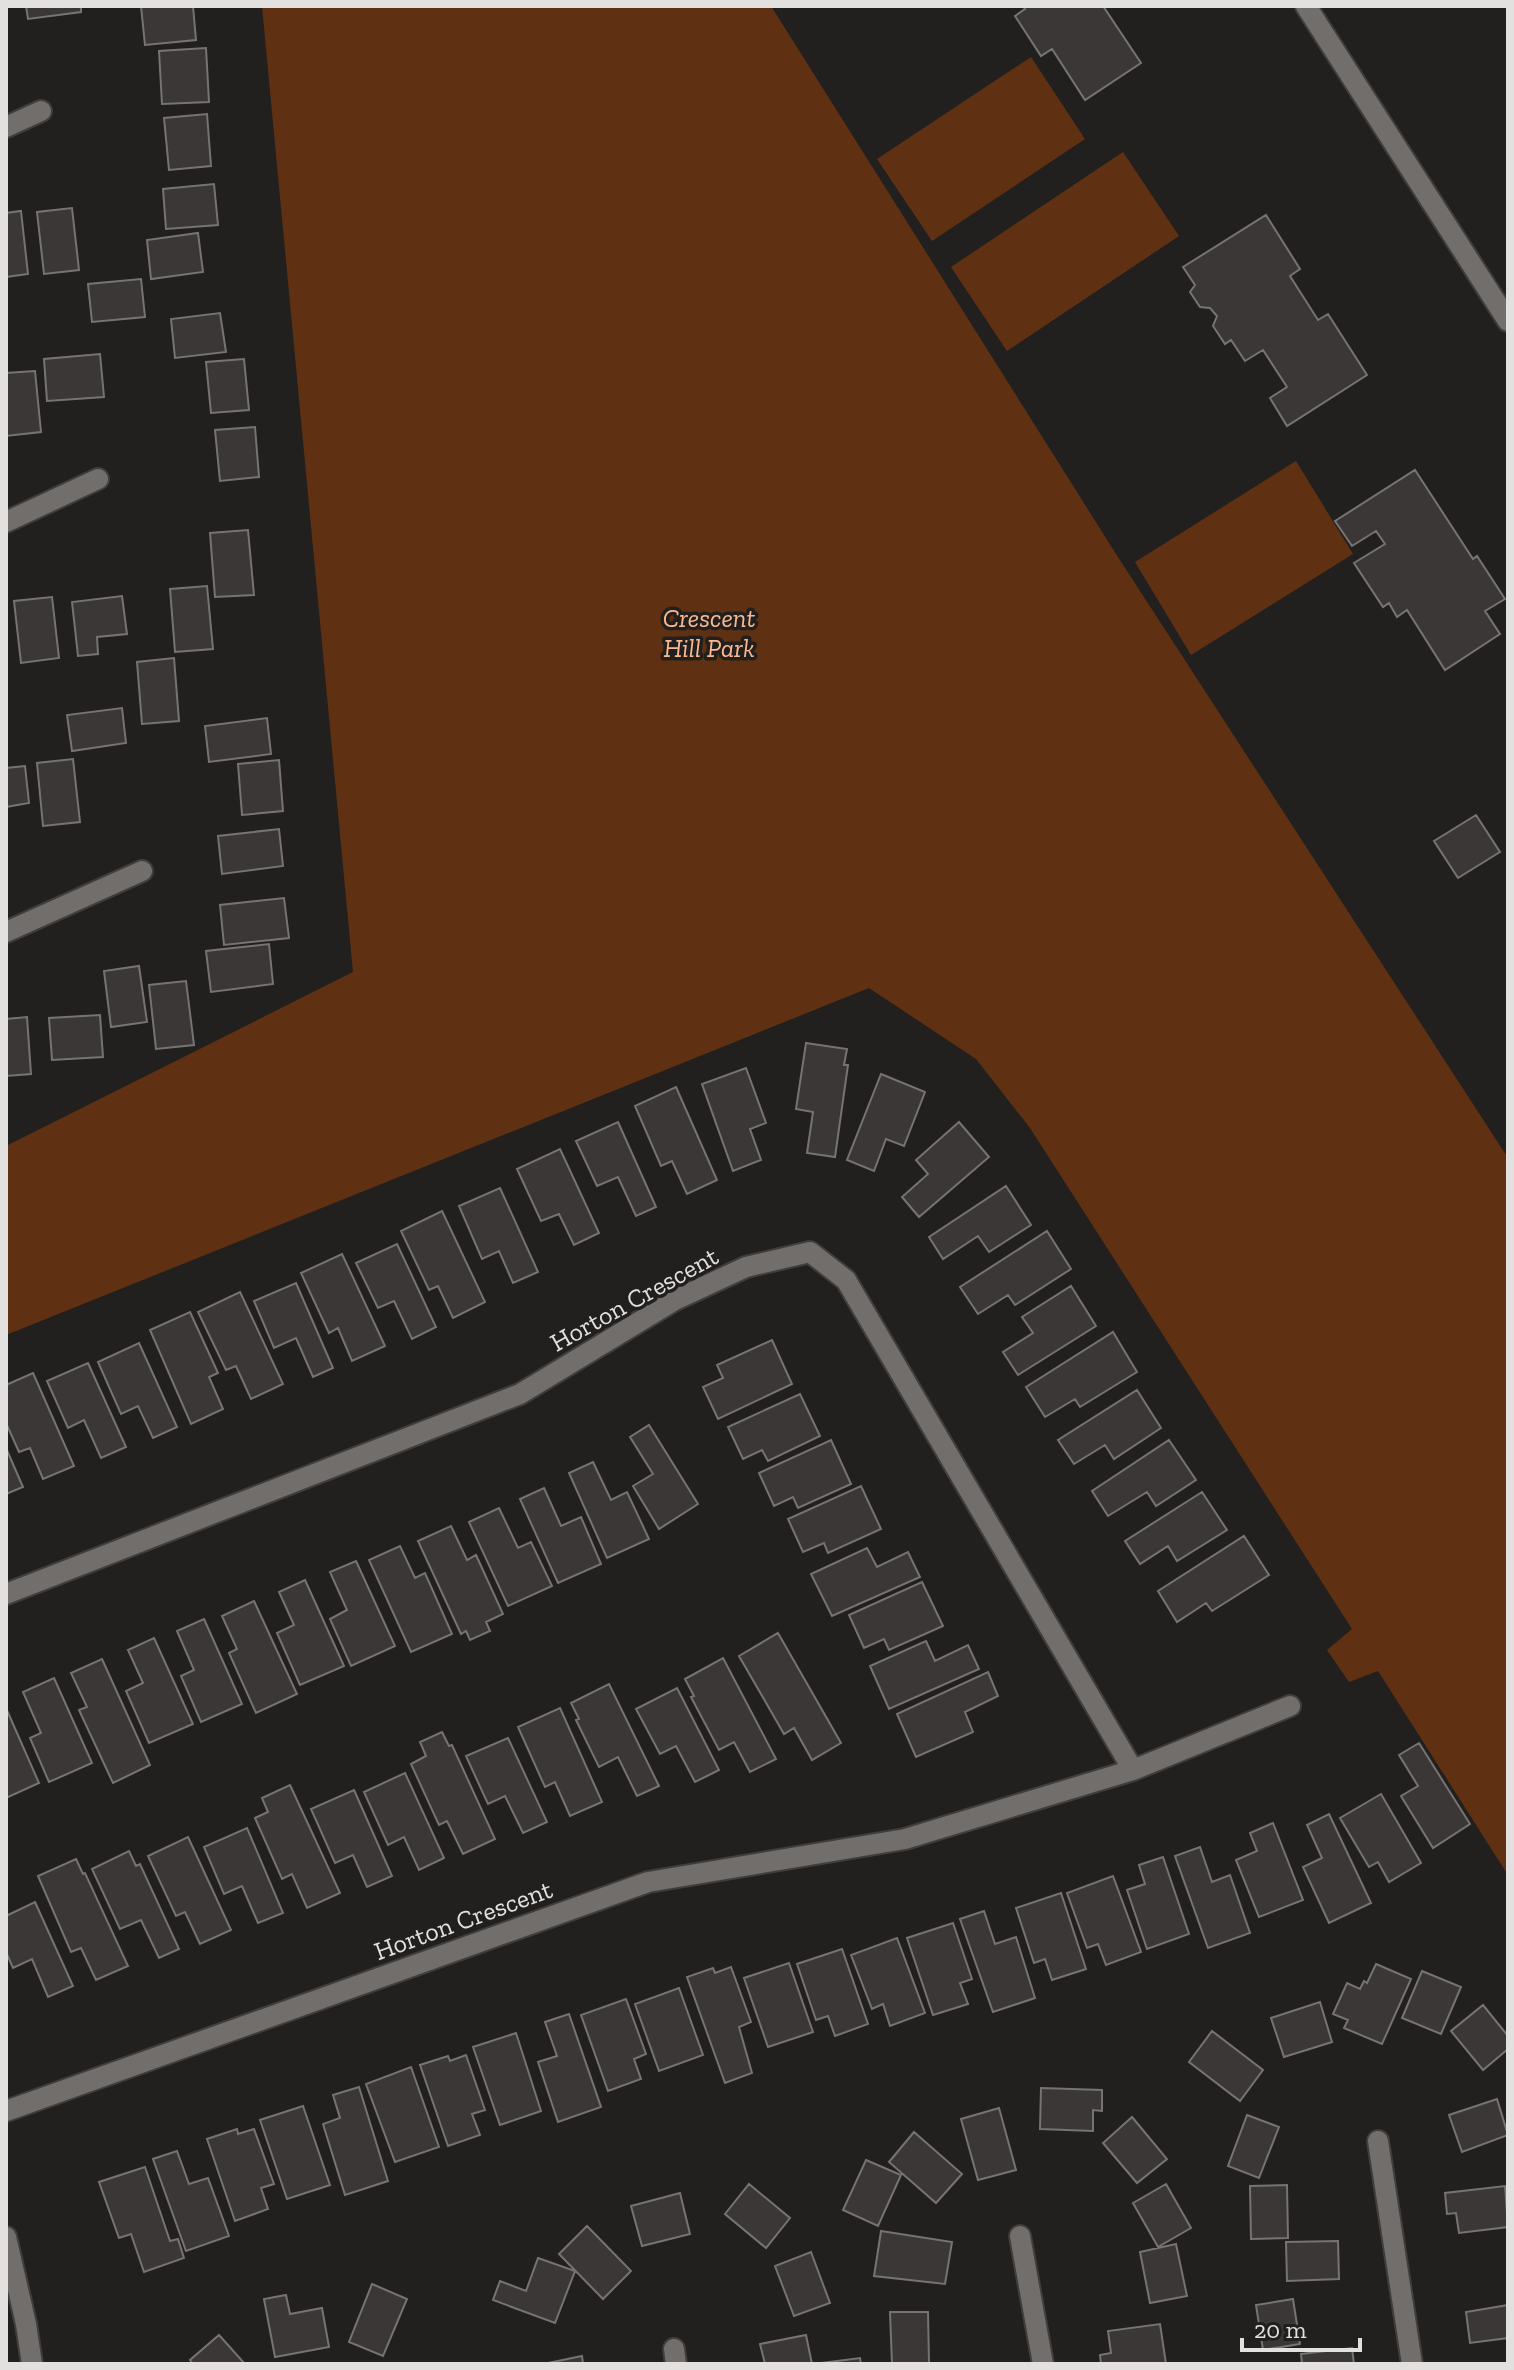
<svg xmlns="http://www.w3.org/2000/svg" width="1514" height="2370" font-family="'Zilla Slab',serif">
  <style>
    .green { fill: #5f3112 }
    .building { fill: #3a3736; stroke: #767371; stroke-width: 2 }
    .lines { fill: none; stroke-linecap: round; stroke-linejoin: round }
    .minor-casing { stroke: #403e3d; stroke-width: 24 }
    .minor { stroke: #716e6c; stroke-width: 20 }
    .labels { text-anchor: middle; stroke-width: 7; stroke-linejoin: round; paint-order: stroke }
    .park-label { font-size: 26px; font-style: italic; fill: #fcb88f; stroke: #22201f }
    .street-label { font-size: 26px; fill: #e3e1e0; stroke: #22201f }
  </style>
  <rect width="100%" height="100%" fill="#22201f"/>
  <path class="green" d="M262,6H771L1116,554L1508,1158V1875L1378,1671L1349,1682L1327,1650L1352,1629L1030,1128L976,1059L869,988L6,1335V1146L353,972Z
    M1031,57L1085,139L932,241L877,159Z
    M1123,152L1179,236L1007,351L951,267Z
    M1296,461L1353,554L1191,655L1135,562Z"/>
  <path class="building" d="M26,6H81V12L28,19Z
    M141,6H193L196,40L145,45Z
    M1023,6H1103L1141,63L1085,100L1052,49L1041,56L1015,16L1025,9Z
    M206,48L209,102L162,104L159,51Z
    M207,114L211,166L169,170L164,118Z
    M214,184L218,225L166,229L163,189Z
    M72,208L79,270L44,274L37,212Z
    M21,211L28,274L6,277V213Z
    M1266,215L1300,269L1290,276L1318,320L1328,314L1367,375L1287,426L1270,398L1287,387L1263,350L1245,361L1231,340L1225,344L1213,326L1217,316L1210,308L1200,307L1190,292L1195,285L1183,267Z
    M198,233L203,272L151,279L147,240Z
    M141,279L145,317L92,322L88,284Z
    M220,313L226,352L175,358L171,319Z
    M100,354L104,397L47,401L44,359Z
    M244,359L249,410L211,413L206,362Z
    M35,371L41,432L6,436V373Z
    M255,427L259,477L220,481L215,430Z
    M1415,470L1473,559L1477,556L1505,599L1485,611L1500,634L1445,670L1407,610L1397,617L1389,603L1383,607L1354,563L1385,544L1376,531L1352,546L1335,521Z
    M248,530L254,595L215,597L210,533Z
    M207,586L213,649L175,652L170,589Z
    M122,596L127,634L97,637L98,654L78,656L72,602Z
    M52,597L59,658L21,663L14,601Z
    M174,658L179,721L142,724L137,662Z
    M122,708L126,743L72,751L67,715Z
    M267,718L271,754L209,762L205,726Z
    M73,759L80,822L43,826L37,763Z
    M279,760L283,811L242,815L238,764Z
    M25,766L29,803L6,807V768Z
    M1476,815L1500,852L1458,878L1434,841Z
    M279,829L283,866L222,874L218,836Z
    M284,898L289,938L224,945L220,905Z
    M269,944L273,984L211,992L206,951Z
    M139,966L147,1022L111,1027L104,971Z
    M186,981L194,1045L156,1049L149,985Z
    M100,1015L103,1057L52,1060L49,1018Z
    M27,1017L31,1074L6,1076V1019Z
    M806,1043L847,1049L844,1065H848L835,1157L807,1153L813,1112L796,1109Z
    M746,1068L766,1123L750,1129L761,1160L733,1171L702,1084Z
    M881,1074L925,1092L904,1146L886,1139L874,1171L847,1160Z
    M676,1087L717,1180L687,1194L672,1161L661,1166L635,1106Z
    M618,1122L656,1207L636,1216L618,1177L597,1186L576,1141Z
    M959,1122L989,1157L919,1217L902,1197L928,1174L916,1160Z
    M560,1149L599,1233L574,1245L559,1214L541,1221L517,1169Z
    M1006,1186L1031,1225L989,1252L978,1236L943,1259L929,1237Z
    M500,1188L538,1272L513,1283L499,1251L482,1259L459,1206Z
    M442,1211L485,1302L453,1318L438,1286L429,1290L401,1231Z
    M1047,1231L1071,1269L1015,1305L1008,1295L978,1314L960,1287Z
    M397,1244L436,1327L412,1339L394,1301L378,1308L356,1263Z
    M342,1254L385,1346L352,1361L338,1328L329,1333L301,1273Z
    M296,1283L333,1368L313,1377L296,1338L274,1348L254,1301Z
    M1071,1286L1096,1326L1018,1375L1003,1352L1033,1333L1022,1317Z
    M240,1292L283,1384L251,1399L236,1366L226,1370L198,1312Z
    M190,1312L218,1373L209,1377L223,1409L191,1424L150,1330Z
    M1113,1332L1137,1372L1080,1407L1075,1399L1045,1417L1026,1387Z
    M772,1340L792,1384L718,1419L703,1387L723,1378L717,1365Z
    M139,1343L177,1427L153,1438L138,1406L121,1414L98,1362Z
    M88,1363L126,1447L101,1458L84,1420L68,1428L47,1381Z
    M33,1373L74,1466L43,1479L30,1448L19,1452L6,1423V1385Z
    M1137,1390L1161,1428L1114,1459L1105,1445L1074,1464L1058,1440Z
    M800,1394L820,1436L768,1461L762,1450L743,1459L728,1427Z
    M649,1425L698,1504L659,1529L633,1486L653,1474L630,1437Z
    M831,1440L851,1484L798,1508L793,1497L774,1506L759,1473Z
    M1169,1440L1196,1480L1156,1506L1147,1492L1108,1516L1092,1491Z
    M6,1448L23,1487L6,1494Z
    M593,1462L611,1500L627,1492L649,1539L607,1558L569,1473Z
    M861,1486L881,1529L828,1553L824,1543L803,1552L788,1519Z
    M544,1488L561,1526L581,1517L601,1564L558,1583L520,1499Z
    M1202,1492L1227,1530L1177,1561L1168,1546L1140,1564L1125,1541Z
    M499,1508L518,1548L531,1542L552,1586L508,1606L469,1522Z
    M451,1526L467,1560L476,1555L503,1614L486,1622L490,1631L470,1640L466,1631L461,1634L418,1541Z
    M1244,1536L1269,1575L1212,1611L1206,1603L1177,1622L1158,1591Z
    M400,1546L415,1578L425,1573L452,1634L411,1652L369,1560Z
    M867,1548L877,1567L908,1552L920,1577L832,1616L811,1574Z
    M356,1561L395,1646L351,1666L330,1619L347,1610L330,1572Z
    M305,1580L344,1666L300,1685L277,1633L294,1625L279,1592Z
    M922,1582L943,1626L889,1650L884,1639L864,1648L849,1615Z
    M254,1601L297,1694L256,1713L229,1653L237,1649L222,1616Z
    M204,1619L242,1704L201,1722L181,1676L194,1670L177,1631Z
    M778,1633L841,1743L812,1760L794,1728L784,1734L739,1656Z
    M154,1638L193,1724L149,1743L126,1691L143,1683L128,1650Z
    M926,1641L935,1661L968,1645L979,1669L889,1709L870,1666Z
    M723,1658L776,1759L750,1772L734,1742L719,1750L691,1697L694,1696L685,1679Z
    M102,1659L150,1765L113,1783L79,1710L87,1707L71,1673Z
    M988,1672L998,1696L965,1712L973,1732L916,1757L897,1714Z
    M54,1678L92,1763L49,1782L30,1738L41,1733L23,1692Z
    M609,1684L659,1786L637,1796L618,1757L599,1767L576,1720L579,1719L571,1703Z
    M677,1688L719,1770L695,1782L676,1746L660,1754L636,1709Z
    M6,1708L39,1783L6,1798Z
    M560,1708L602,1802L570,1816L555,1782L545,1787L518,1727Z
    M442,1732L449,1746L452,1745L495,1839L463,1854L447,1821L439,1825L411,1764L426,1756L420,1742Z
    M508,1738L547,1822L523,1833L505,1796L488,1804L466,1756Z
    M1419,1743L1470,1824L1433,1848L1401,1796L1418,1786L1399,1755Z
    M405,1773L444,1858L419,1870L404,1837L388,1845L364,1792Z
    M290,1785L340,1893L307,1908L292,1874L282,1879L255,1818L268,1812L262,1798Z
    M354,1790L392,1876L367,1887L353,1855L335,1863L311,1809Z
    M1381,1794L1421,1863L1389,1882L1378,1862L1369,1867L1340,1818Z
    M1329,1814L1371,1903L1329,1923L1303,1867L1322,1858L1307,1825Z
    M1273,1823L1303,1900L1259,1917L1236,1860L1257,1851L1250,1833Z
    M247,1828L283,1913L258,1923L242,1886L224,1894L204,1847Z
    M188,1837L231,1930L200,1944L185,1912L176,1916L148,1856Z
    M1200,1847L1212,1882L1230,1875L1250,1933L1208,1948L1175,1856Z
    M129,1851L136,1866L140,1864L179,1949L159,1958L141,1920L120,1929L92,1869Z
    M1163,1857L1189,1934L1147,1949L1127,1890L1145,1884L1139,1865Z
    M76,1859L83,1874L85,1873L128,1966L96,1980L81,1948L71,1952L38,1876Z
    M1113,1876L1141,1952L1106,1965L1098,1944L1087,1948L1067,1893Z
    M1061,1893L1086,1969L1052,1980L1045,1959L1034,1963L1016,1908Z
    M35,1902L73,1986L48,1997L32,1959L13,1968L6,1952V1916Z
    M984,1911L995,1944L1016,1937L1035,1998L993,2012L960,1919Z
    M953,1923L972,1979L960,1983L968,2004L933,2015L907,1938Z
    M897,1938L925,2013L890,2026L883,2004L872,2009L851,1955Z
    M842,1949L868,2024L835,2036L828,2016L816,2020L797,1964Z
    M789,1963L813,2032L768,2047L744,1978Z
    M1376,1964L1411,1979L1382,2044L1344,2028L1348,2020L1333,2014L1347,1983L1360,1989L1364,1981L1367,1983Z
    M731,1967L751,2022L739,2027L752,2073L725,2083L687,1977L713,1968L715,1973Z
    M1422,1971L1461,1987L1441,2034L1402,2018Z
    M679,1988L703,2055L659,2071L635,2004Z
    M626,1999L646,2054L634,2059L641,2079L608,2091L581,2015Z
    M1320,2002L1332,2042L1284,2057L1271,2018Z
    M1483,2005L1508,2036V2049L1483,2070L1451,2031Z
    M569,2014L601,2107L558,2122L538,2062L557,2056L545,2022Z
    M1212,2031L1263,2070L1240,2101L1189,2062Z
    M516,2033L541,2111L500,2125L473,2047Z
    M466,2055L485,2110L472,2114L480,2135L448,2146L420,2065L448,2056L450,2061Z
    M411,2067L439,2147L395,2162L366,2084Z
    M359,2087L388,2181L345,2195L323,2124L340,2118L333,2095Z
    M1041,2088L1102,2090V2111L1093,2110V2131L1040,2129Z
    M1497,2099L1508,2135L1462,2152L1449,2115Z
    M303,2106L330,2185L287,2199L260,2120Z
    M999,2108L1016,2170L978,2180L961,2119Z
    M1247,2115L1279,2127L1259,2178L1228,2166Z
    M1132,2117L1167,2159L1137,2183L1103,2143Z
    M237,2129L238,2134L254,2129L274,2184L261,2188L268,2209L235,2221L207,2139Z
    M914,2132L962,2174L936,2203L889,2162Z
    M177,2151L189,2184L208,2178L229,2236L186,2251L153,2159Z
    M866,2160L901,2175L878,2226L843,2210Z
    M145,2167L170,2241L178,2239L184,2258L144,2272L131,2234L119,2238L99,2182Z
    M749,2184L790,2218L766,2248L725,2214Z
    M1166,2184L1191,2228L1158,2247L1133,2203Z
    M1287,2185L1288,2238L1251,2239L1250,2186Z
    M1505,2186L1508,2227L1459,2233L1456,2213L1447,2214L1445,2193Z
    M680,2193L690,2234L642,2246L631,2206Z
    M587,2226L631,2271L603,2299L559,2254Z
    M881,2231L952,2242L945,2284L874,2276Z
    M1338,2241L1339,2279L1287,2281L1286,2242Z
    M1176,2244L1187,2296L1150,2303L1140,2252Z
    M811,2252L830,2303L794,2316L775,2266Z
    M538,2258L575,2271L555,2323L493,2300L500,2281L526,2291Z
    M372,2284L407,2299L383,2356L349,2342Z
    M286,2295L290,2314L322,2308L329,2347L275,2357L264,2299Z
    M1293,2299L1300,2344L1263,2350L1256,2305Z
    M1508,2305V2338L1470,2343L1466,2312Z
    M890,2312H928L929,2364H892Z
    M1160,2324L1166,2364H1101L1100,2355L1111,2353L1108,2331Z
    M219,2335L245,2364H193L190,2360Z
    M806,2335L812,2364H765L760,2344Z
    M1352,2348L1354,2364H1302L1301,2354Z
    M582,2356L583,2364H543Z
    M860,2358L861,2364H822V2363Z"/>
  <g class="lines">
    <defs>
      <path id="minor" d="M1306,6L1508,321
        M6,127L41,111
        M6,522L98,479
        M6,932L142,871
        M6,1594L520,1394L675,1300L746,1267L810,1252L846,1280L1133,1770
        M6,2111L648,1882L905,1839L1133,1770L1290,1706
        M1378,2141L1412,2364
        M1020,2236L1043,2364
        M6,2237L26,2324L32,2364
        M674,2349L676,2364"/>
    </defs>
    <use href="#minor" class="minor-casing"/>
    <use href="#minor" class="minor"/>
  </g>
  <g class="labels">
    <g class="park-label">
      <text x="709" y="627">Crescent<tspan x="709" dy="30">Hill Park</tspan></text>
    </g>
    <g class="street-label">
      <text transform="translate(634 1299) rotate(-29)" y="9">Horton Crescent</text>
      <text transform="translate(463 1920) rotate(-20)" y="9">Horton Crescent</text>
    </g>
  </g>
  <rect width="1514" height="2370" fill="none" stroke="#e3e1e0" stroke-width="16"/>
  <path d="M1242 2338v12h118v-12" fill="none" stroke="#e3e1e0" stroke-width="4"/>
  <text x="1254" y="2338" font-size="24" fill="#e3e1e0" stroke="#22201f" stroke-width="6" paint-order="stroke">20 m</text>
</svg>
